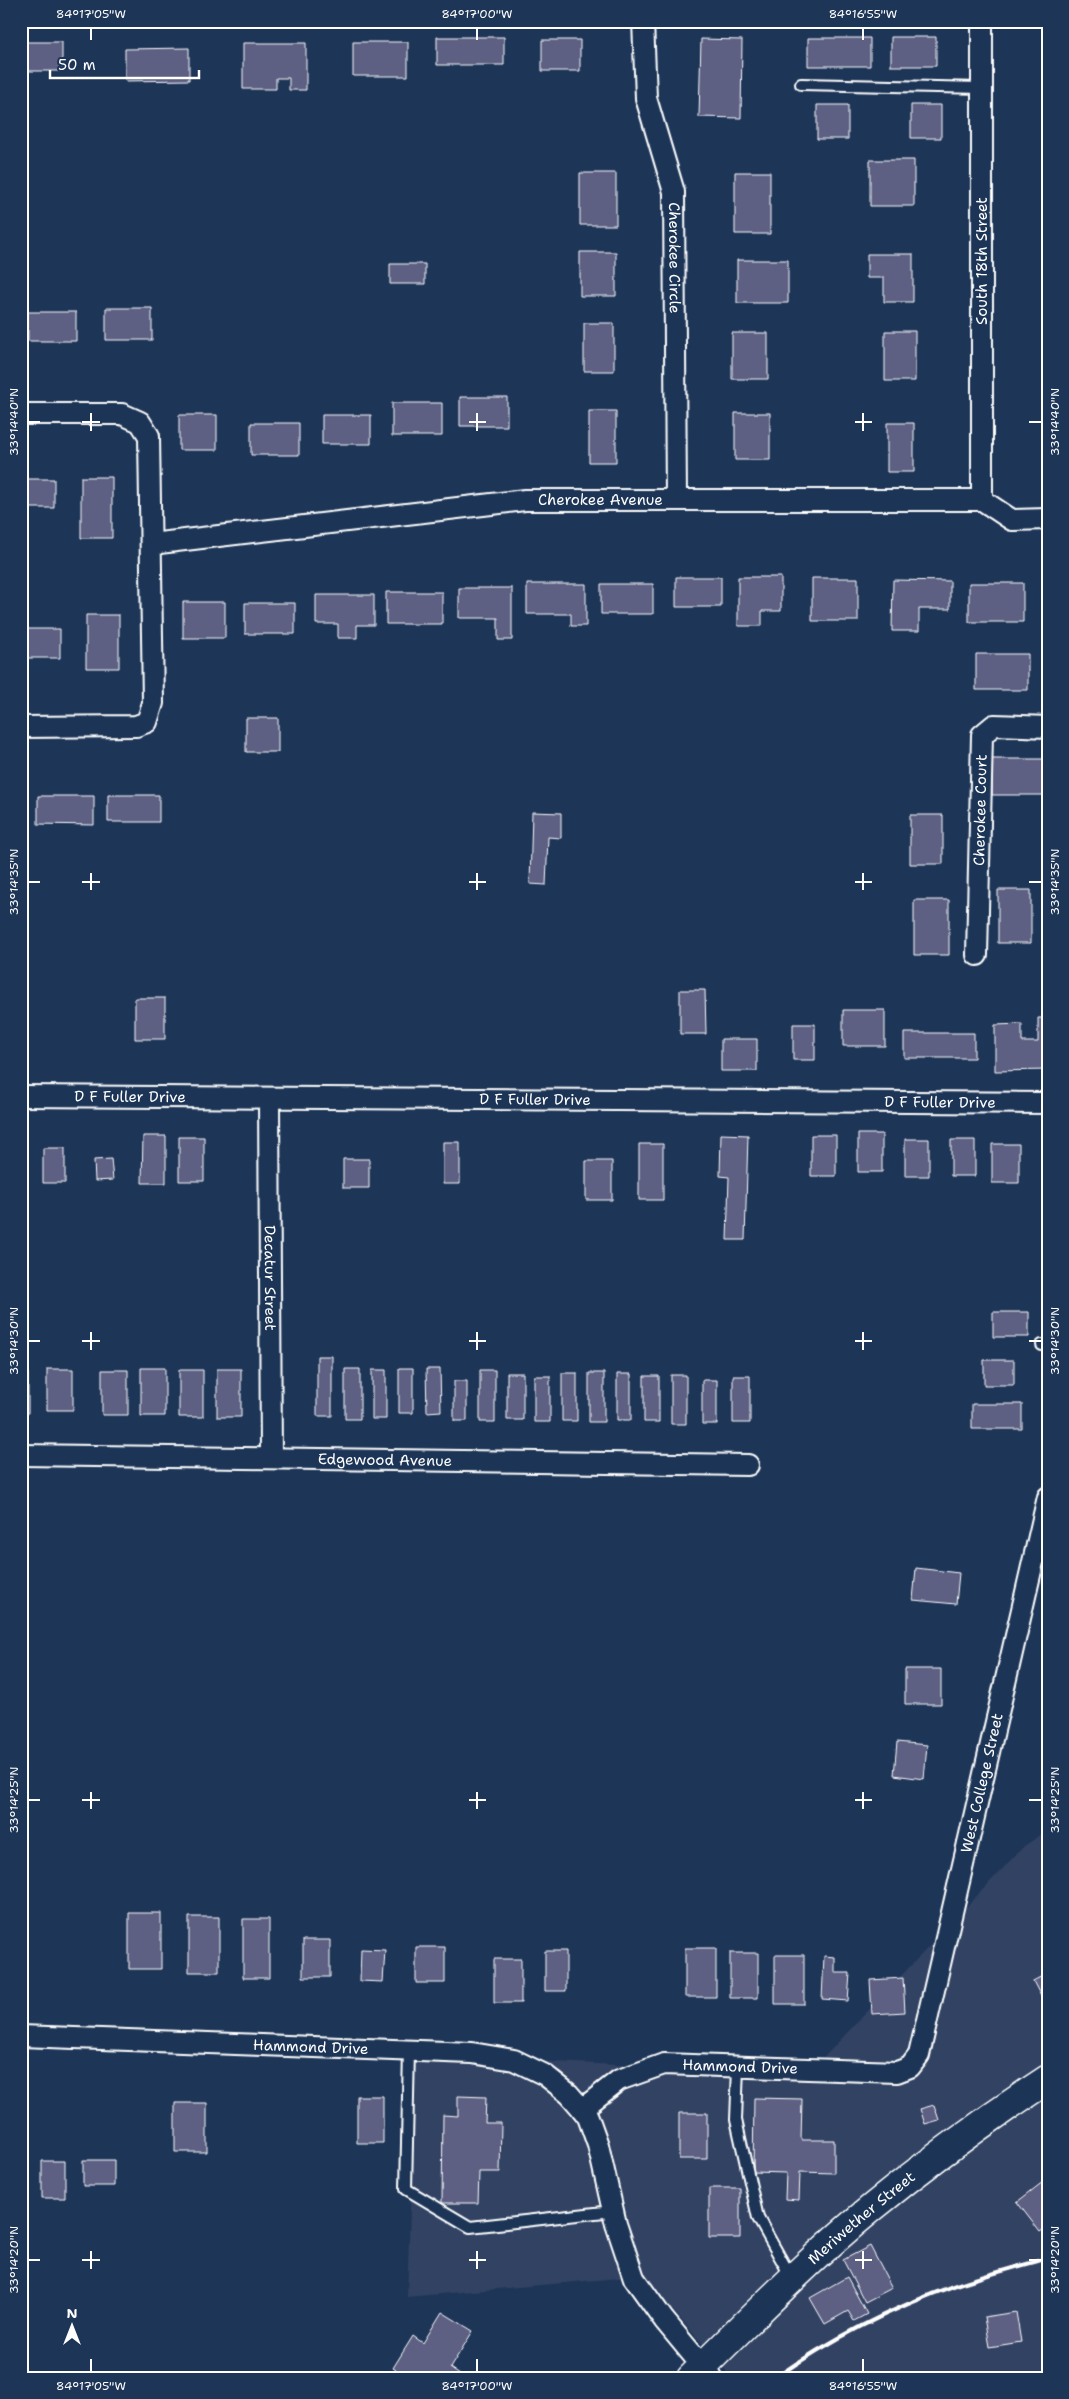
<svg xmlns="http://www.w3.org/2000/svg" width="1069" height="2399" font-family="'Shantell Sans',sans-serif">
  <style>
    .built { fill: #304264 }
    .building { fill: #5d5f83; stroke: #fff }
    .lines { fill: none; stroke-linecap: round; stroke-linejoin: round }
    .lane-casing { stroke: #fff; stroke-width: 14 }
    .street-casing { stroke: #fff; stroke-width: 24 }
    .secondary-casing { stroke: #fff; stroke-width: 31 }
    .lane { stroke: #1d3557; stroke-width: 10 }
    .street { stroke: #1d3557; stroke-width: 20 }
    .secondary { stroke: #1d3557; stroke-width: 28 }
    .rail { stroke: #fff; stroke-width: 4 }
    .ticks { fill: none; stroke: #fff; stroke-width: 2 }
    .labels { text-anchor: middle; stroke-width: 4; stroke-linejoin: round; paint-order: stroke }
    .street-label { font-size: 15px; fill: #fff; stroke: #1d3557 }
    .neatline { fill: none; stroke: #fff; stroke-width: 2 }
    .ticks-label { font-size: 12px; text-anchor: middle; fill: #fff }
  </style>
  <rect width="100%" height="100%" fill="#1d3557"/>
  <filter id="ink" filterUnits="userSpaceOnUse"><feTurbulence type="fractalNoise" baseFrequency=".02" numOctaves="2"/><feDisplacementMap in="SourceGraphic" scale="10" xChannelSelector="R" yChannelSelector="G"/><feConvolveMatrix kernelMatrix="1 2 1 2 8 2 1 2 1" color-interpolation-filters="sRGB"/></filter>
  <g filter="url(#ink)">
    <path class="built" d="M1048,1830V2378H730L724,2368L642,2276L407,2297L415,2059L536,2061L808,2074L1024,1846Z"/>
    <path class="building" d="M437,37H504V65H437Z
      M891,37H936V66H891Z
      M808,38H870V66H808Z
      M701,39L742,40L741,118L699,117Z
      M542,40H580V71H542Z
      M21,42H62V71H21Z
      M353,42H408V76H353Z
      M243,43H306V90H289V78H276V89H243Z
      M189,48V80L125,81V49Z
      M817,105H848V139H817Z
      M911,105H941V138H911Z
      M870,160H914V206H870Z
      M735,172H770V234H735Z
      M580,173H616V225H580Z
      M580,252H616V296H580Z
      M867,254H913V302H884V278H867Z
      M737,260H788V303H737Z
      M390,264H425V284H390Z
      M106,308H152V340H106Z
      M28,312H76V341H28Z
      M584,323H614V371H584Z
      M885,331H915V381H885Z
      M732,333H768V379H732Z
      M460,397H507V426H460Z
      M392,403H442V436H392Z
      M589,411H616V462H589Z
      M735,413H770V460H735Z
      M179,415H217V450H179Z
      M322,415H371V444H322Z
      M251,423H299V455H251Z
      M887,423H914V472H887Z
      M81,477H112V538H81Z
      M21,479H54V508H21Z
      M676,577H721V607H676Z
      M738,577H781V611H762V626H738Z
      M812,578H858V621H812Z
      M893,580L950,581V609H919V631H892Z
      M969,583H1023V622H969Z
      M527,584H586V626H571V614H527Z
      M601,584H653V614H601Z
      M459,588H512V640H498V618H459Z
      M386,592H442V624H386Z
      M316,595H374V625H357V638H338V624H316Z
      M183,602H225V638H183Z
      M245,603H295V634H245Z
      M86,615H119V668H86Z
      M21,629H60V658H21Z
      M976,654H1028V690H976Z
      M246,718H278V752H246Z
      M992,759H1045V795H992Z
      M108,795H159V822H108Z
      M38,796H94V825L38,824Z
      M21,797H25V823H21Z
      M532,812L561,813V838L548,837L546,885L530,884Z
      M910,815H943V864H910Z
      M998,890H1031V943H998Z
      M914,900H949V955H914Z
      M680,990H705L706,1034H680Z
      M135,998H165V1039H135Z
      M843,1010H885V1046H843Z
      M1038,1018H1048V1070L995,1071V1025L1022,1024V1042H1038Z
      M793,1024H815V1060H793Z
      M904,1033H974V1058H904Z
      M721,1039H757V1071H721Z
      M721,1134L748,1135L745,1240H727L729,1177L720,1176Z
      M858,1134H882V1172H858Z
      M811,1135H836V1176H811Z
      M21,1136H25V1182H21Z
      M143,1136H166V1183H142Z
      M179,1137H204V1181H179Z
      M905,1139H929V1176H905Z
      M951,1140H975V1176H951Z
      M443,1142H460V1184H443Z
      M639,1144H663V1200H639Z
      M992,1144H1019V1183H992Z
      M43,1148H65V1183H43Z
      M111,1159L113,1180L95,1181L94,1160Z
      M343,1159H369V1188H343Z
      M586,1161H612V1200H586Z
      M993,1312H1029V1337H993Z
      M317,1356H332V1416H317Z
      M984,1360H1014V1385H984Z
      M21,1367H28V1414H21Z
      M141,1368H165V1416H141Z
      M399,1368H413V1413H399Z
      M47,1369H73V1410H47Z
      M217,1369H241V1417H217Z
      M345,1369H360V1419H345Z
      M426,1369H440L441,1411L427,1412Z
      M102,1370H128V1415H102Z
      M179,1370H203V1417H179Z
      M372,1370H386V1419H372Z
      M480,1370H495V1422H480Z
      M507,1373H523V1420H507Z
      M562,1373H577V1421H562Z
      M589,1373H604V1422H589Z
      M617,1374H631V1420H617Z
      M671,1375H686V1424H671Z
      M534,1376H550V1422H534Z
      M644,1376H659V1422H644Z
      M733,1376H750V1423H733Z
      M702,1380H717V1424H702Z
      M454,1381H467V1421H454Z
      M972,1404H1022V1429H972Z
      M916,1568L959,1573L956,1604L913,1600Z
      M905,1669H941V1704H905Z
      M897,1742L927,1745L924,1779L894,1775Z
      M129,1913H161V1969H129Z
      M189,1917H219V1972H189Z
      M243,1919H269V1978H243Z
      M303,1940H330V1977H303Z
      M416,1947H445V1983H416Z
      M685,1948H716V1997H685Z
      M361,1949L385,1950L383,1982L360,1981Z
      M545,1951H566V1991H545Z
      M730,1953H758V1998H730Z
      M775,1955H804V2004H775Z
      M824,1956L835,1957V1973H850L848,2001L822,1999Z
      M494,1959H521V2003H494Z
      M1048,1973V2002L1045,2004L1033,1981Z
      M903,1978L905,2012L872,2014L870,1980Z
      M357,2096H383V2143H357Z
      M458,2096L486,2097L485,2123H501L500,2172H479L478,2203H442L443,2115L458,2116Z
      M754,2098L802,2099L801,2140H834V2173L800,2172L799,2200L785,2199L786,2173L753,2172Z
      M175,2103H207V2152H175Z
      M934,2105L939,2120L925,2124L920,2109Z
      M679,2113H707V2159H679Z
      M83,2160H114V2186H83Z
      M42,2161H65V2198H42Z
      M1048,2178V2226L1040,2232L1017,2202Z
      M709,2188H740V2238H709Z
      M870,2246L892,2288L865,2302L843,2260Z
      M847,2277L867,2314L854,2321L848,2311L825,2324L810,2298Z
      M442,2312L473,2331L450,2368L464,2378H408L393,2368L413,2336L423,2343Z
      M1016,2312L1021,2342L989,2347L984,2317Z"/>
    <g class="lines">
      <defs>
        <path id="lane" d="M801,84L982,88
          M1042,1345H1048
          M409,2050L406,2189L470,2227L613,2211
          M738,2067L736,2120L758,2218L791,2277"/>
        <g id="street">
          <path id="s1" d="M643,21L646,98L674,192L676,499"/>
          <path d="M21,414H122L140,422L149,436L153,703L147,722L136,726L21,727"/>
          <path d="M982,500V21"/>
          <path id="s2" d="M151,544L525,500H982L1012,520L1048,519"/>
          <path id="s3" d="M977,955L982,735L994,725L1048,727"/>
          <path id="s4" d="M21,1096L1048,1103"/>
          <path id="s5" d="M269,1098L271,1458"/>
          <path id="s6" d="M21,1455L748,1465"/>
          <path id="s7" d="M21,2036L472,2053L514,2060L545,2075L569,2094L582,2109L588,2117L598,2145L616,2224L634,2278L664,2320L712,2378"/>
          <path id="s8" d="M582,2109L619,2080L664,2064L897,2072L910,2067L919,2055L1048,1497"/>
        </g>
        <g id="secondary">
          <path id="s9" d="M691,2378C750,2320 809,2259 873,2207C929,2161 987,2119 1048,2079"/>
        </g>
      </defs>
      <use href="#lane" class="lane-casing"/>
      <use href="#street" class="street-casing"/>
      <use href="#secondary" class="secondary-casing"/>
      <use href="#lane" class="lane"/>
      <use href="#street" class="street"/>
      <use href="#secondary" class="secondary"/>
      <path class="rail" d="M775,2378C831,2339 892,2308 956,2285C986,2275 1017,2267 1048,2258
        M1039,2378L1048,2371"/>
    </g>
  </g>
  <path class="ticks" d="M91,28V40M477,28V40M863,28V40M91,413V431M477,413V431M863,413V431M28,422H40M82,422H100M469,422H486M855,422H872M1029,422H1042M91,873V890M477,873V890M863,873V890M28,882H40M82,882H100M469,882H486M855,882H872M1029,882H1042M91,1332V1350M477,1332V1350M863,1332V1350M28,1341H40M82,1341H100M469,1341H486M855,1341H872M1029,1341H1042M91,1792V1809M477,1792V1809M863,1792V1809M28,1800H40M82,1800H100M469,1800H486M855,1800H872M1029,1800H1042M91,2251V2269M477,2251V2269M863,2251V2269M28,2260H40M82,2260H100M469,2260H486M855,2260H872M1029,2260H1042M91,2359V2372M477,2359V2372M863,2359V2372"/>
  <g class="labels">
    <g class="street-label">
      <text dy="5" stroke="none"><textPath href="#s1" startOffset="241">Cherokee Circle</textPath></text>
      <text transform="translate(982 261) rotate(-90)" y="5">South 18th Street</text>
      <text dy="5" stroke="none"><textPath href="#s2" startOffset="452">Cherokee Avenue</textPath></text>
      <text dy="5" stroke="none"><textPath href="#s3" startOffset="145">Cherokee Court</textPath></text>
      <text dy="5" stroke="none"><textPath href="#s4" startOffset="109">D F Fuller Drive</textPath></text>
      <text dy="5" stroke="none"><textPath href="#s4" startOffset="514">D F Fuller Drive</textPath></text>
      <text dy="5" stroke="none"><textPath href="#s4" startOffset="919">D F Fuller Drive</textPath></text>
      <text dy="5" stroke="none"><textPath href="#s5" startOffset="180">Decatur Street</textPath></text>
      <text dy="5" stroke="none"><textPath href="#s6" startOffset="364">Edgewood Avenue</textPath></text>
      <text dy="5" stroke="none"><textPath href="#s8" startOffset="636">West College Street</textPath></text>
      <text dy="5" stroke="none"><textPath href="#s7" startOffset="290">Hammond Drive</textPath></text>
      <text dy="5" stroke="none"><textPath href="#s8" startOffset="171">Hammond Drive</textPath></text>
      <text dy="5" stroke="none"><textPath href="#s9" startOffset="234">Meriwether Street</textPath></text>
    </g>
  </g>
  <rect width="1069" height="2399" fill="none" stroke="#1d3557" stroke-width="55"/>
  <g transform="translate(72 2326)" stroke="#1d3557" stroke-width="4" paint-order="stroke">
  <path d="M0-4L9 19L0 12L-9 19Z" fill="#ffffff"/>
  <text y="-8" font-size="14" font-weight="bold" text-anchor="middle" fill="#ffffff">N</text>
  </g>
  <path d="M50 70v8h149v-8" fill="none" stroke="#ffffff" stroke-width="2.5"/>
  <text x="58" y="70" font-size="15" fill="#ffffff" stroke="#1d3557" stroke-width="4" paint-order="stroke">50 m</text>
  <rect x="28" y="28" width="1014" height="2344" class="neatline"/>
  <g class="ticks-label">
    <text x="91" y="18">84°17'05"W</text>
    <text x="477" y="18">84°17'00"W</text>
    <text x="863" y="18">84°16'55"W</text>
    <text transform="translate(14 422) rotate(-90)" y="4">33°14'40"N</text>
    <text transform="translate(1055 422) rotate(-90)" y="4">33°14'40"N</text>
    <text transform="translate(14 882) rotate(-90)" y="4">33°14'35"N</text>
    <text transform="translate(1055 882) rotate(-90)" y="4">33°14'35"N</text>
    <text transform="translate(14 1341) rotate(-90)" y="4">33°14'30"N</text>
    <text transform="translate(1055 1341) rotate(-90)" y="4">33°14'30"N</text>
    <text transform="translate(14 1800) rotate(-90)" y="4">33°14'25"N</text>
    <text transform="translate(1055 1800) rotate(-90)" y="4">33°14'25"N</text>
    <text transform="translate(14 2260) rotate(-90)" y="4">33°14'20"N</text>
    <text transform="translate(1055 2260) rotate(-90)" y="4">33°14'20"N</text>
    <text x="91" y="2390">84°17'05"W</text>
    <text x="477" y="2390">84°17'00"W</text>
    <text x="863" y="2390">84°16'55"W</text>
  </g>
</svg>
